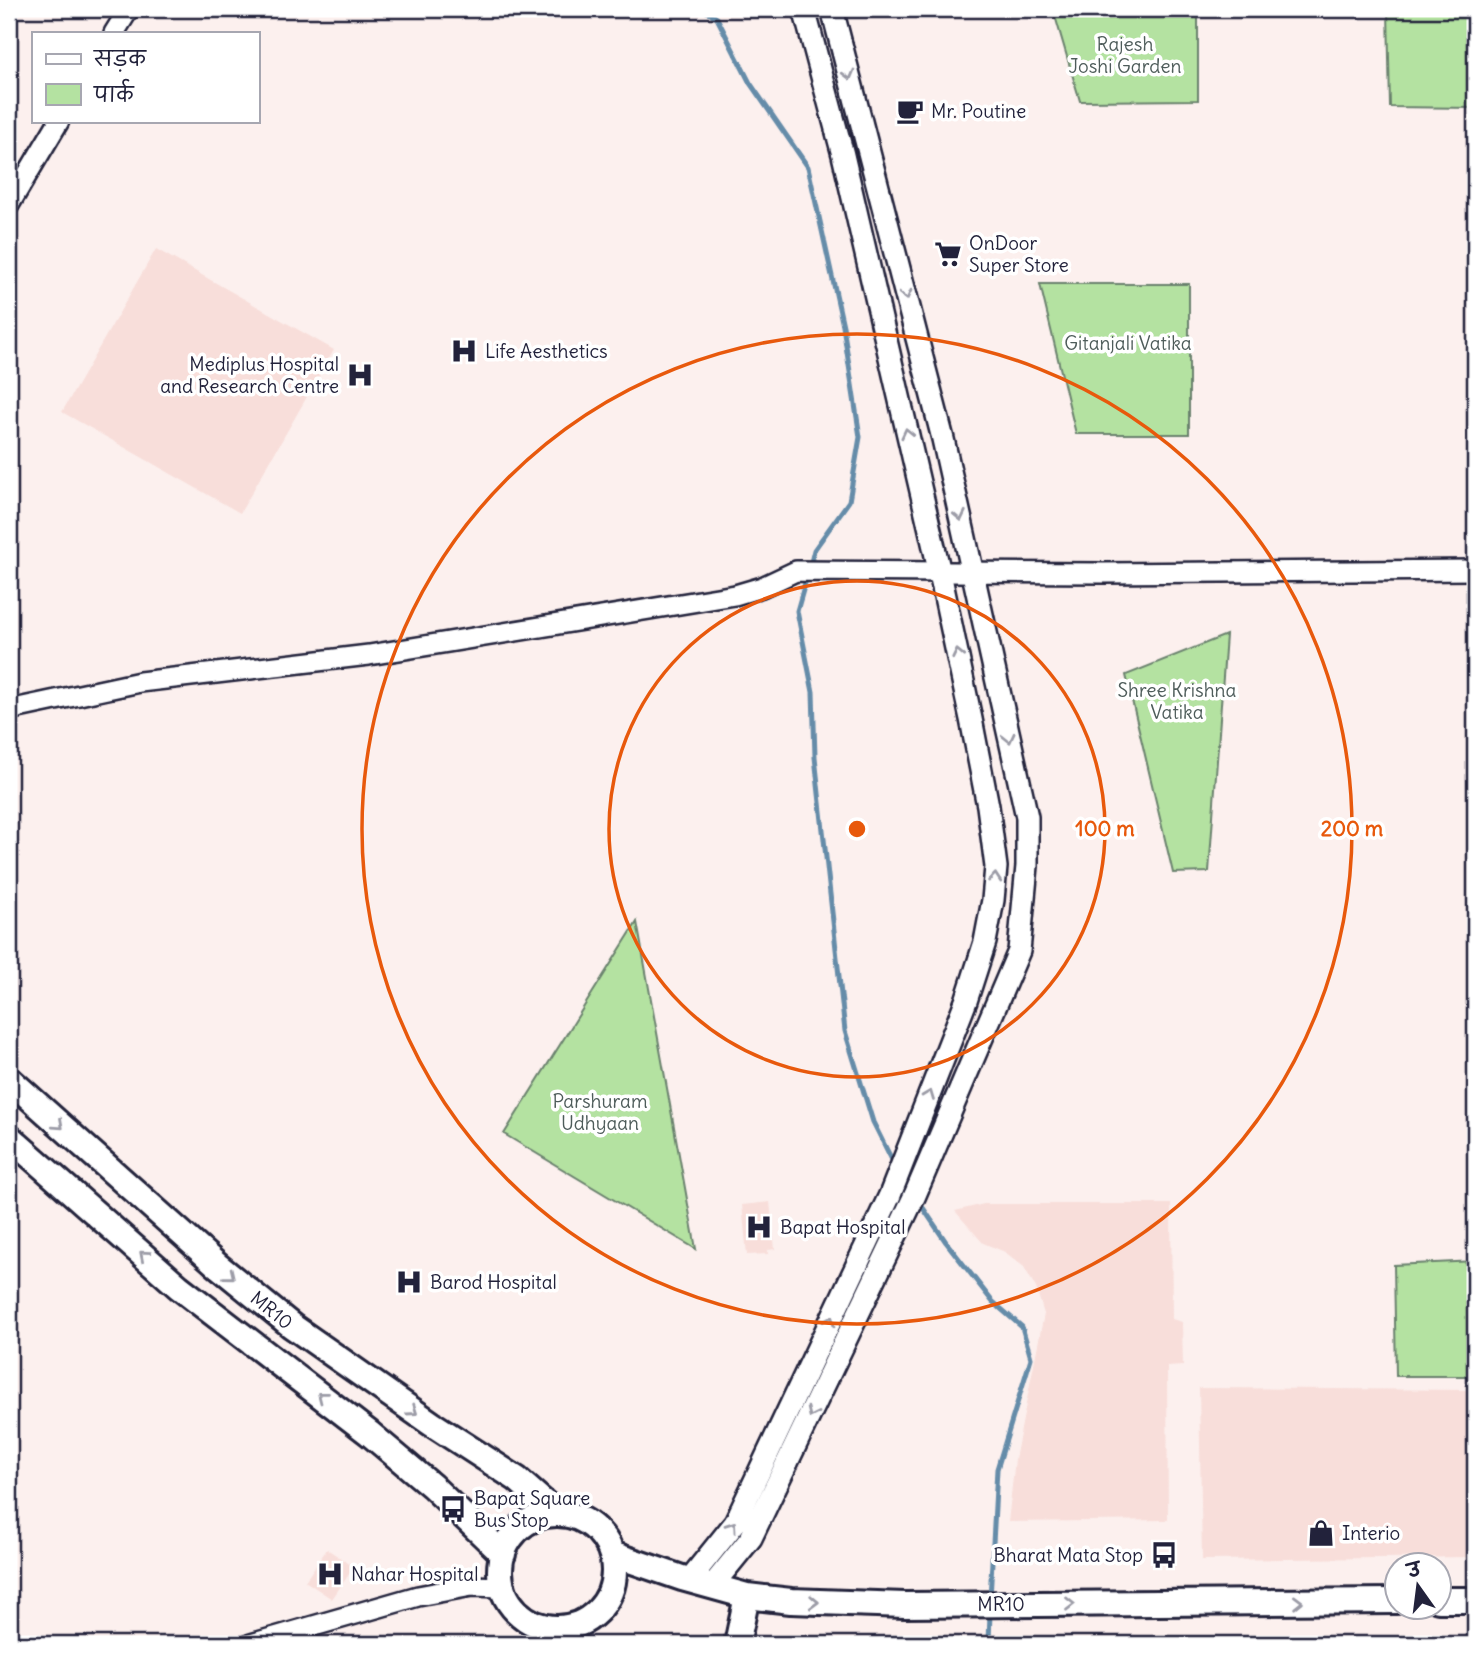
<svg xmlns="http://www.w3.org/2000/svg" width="1484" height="1653" font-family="Delius,'Playpen Sans Deva',sans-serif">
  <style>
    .built { fill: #f8deda }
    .green { fill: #b4e2a1; stroke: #6b826e; stroke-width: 2 }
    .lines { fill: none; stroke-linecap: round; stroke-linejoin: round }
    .stream { stroke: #658ca9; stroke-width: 5 }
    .tertiary-casing { stroke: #22223b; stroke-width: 24 }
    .secondary-casing { stroke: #22223b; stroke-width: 26 }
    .primary-casing { stroke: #22223b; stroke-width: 30 }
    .tertiary { stroke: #fff; stroke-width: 19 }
    .secondary { stroke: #fff; stroke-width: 21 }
    .primary { stroke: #fff; stroke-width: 24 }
    .oneway { stroke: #9c9ca7 }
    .ring { fill: none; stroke: #e8590c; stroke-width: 3.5 }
    .labels { text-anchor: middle; stroke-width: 7; stroke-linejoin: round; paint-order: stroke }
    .park-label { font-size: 19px; fill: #4e5c5a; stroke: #fff }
    .poi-label { font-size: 19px; fill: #22223b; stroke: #fff; text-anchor: start }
    .street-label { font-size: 19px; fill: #22223b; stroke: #fff }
    .centre { fill: #e8590c; stroke: #fff; stroke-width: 3.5 }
    .ring-label { font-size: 21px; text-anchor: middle; font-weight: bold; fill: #e8590c; stroke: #fff; stroke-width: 7; stroke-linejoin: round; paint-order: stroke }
  </style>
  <rect width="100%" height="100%" fill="#fcf0ee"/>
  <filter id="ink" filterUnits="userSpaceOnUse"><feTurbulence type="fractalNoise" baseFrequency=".0143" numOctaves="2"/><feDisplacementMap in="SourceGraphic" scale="14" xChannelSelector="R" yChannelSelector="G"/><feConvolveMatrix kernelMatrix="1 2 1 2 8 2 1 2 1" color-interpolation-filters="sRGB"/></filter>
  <g filter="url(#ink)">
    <path class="built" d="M156,249L334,350L240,513L62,412Z
      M770,1202L775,1249L768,1250V1254L747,1255L742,1205Z
      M984,1204H1171L1172,1319L1182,1322L1183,1366L1167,1367L1168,1520L1008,1522L1015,1459L1044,1314L1036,1288L1024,1267L1005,1252L983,1243L955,1211Z
      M1199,1388L1475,1390V1557L1202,1560Z
      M327,1549L354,1567L332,1599L305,1581Z"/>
    <path class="green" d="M1053,9H1198V100L1080,101Z
      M1388,9H1472L1475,108L1390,107Z
      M1040,284H1189V434H1076Z
      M1226,635L1209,872L1173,873L1126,675Z
      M637,922L696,1249L504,1134Z
      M1475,1261V1376H1396L1394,1265Z"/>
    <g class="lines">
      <path class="stream" d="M703,9L717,18L750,83L808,167L843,326L860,437L849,501L814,550L810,566
        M807,576L797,611L813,692L815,757L845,1031L873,1122L894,1164
        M919,1202L946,1242L992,1301L1022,1327L1031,1358L997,1469L990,1599
        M989,1644L990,1612"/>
      <defs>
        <path id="tertiary" d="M114,33L129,9
          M9,205L59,121
          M9,710L140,682L369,655L735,595L762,587L796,571L1104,573L1475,570
          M251,1644L418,1596L472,1586L502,1587"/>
        <path id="secondary" d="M690,1579L735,1523L890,1195L966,1001L985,942L993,900L996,867L988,806L971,719L940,573L843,155L804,9
          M712,1586L751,1538L915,1195L1019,951L1027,866V817L943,439L832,9"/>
        <path id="primary" d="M9,1079L217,1265L292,1326L432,1424L517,1479L557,1514
          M9,1137L179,1287L369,1433L432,1486L503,1554
          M500 1571a57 57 0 1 1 114 0a57 57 0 1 1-114 0Z
          M612,1554L682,1578L747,1596L791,1601L905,1605L1396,1601
          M1438,1600H1475
          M737,1644L747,1596"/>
      </defs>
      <use href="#tertiary" class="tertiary-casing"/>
      <use href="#secondary" class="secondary-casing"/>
      <use href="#primary" class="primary-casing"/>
      <use href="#tertiary" class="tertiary"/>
      <use href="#secondary" class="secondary"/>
      <use href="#primary" class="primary"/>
    </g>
    <defs><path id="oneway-chevron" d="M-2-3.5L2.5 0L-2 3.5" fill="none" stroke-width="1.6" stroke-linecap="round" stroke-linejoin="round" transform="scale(1.75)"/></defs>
    <g class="oneway">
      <use href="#oneway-chevron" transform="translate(849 75) rotate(75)"/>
      <use href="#oneway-chevron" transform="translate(906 295) rotate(76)"/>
      <use href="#oneway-chevron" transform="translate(907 433) rotate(-103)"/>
      <use href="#oneway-chevron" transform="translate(960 516) rotate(78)"/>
      <use href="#oneway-chevron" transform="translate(958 654) rotate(-102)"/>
      <use href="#oneway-chevron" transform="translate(1009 738) rotate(77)"/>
      <use href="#oneway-chevron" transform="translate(995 878) rotate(-85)"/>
      <use href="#oneway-chevron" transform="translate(929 1095) rotate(-69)"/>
      <use href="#oneway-chevron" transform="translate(59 1125) rotate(42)"/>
      <use href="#oneway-chevron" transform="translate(144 1255) rotate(-139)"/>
      <use href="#oneway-chevron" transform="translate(230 1275) rotate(39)"/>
      <use href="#oneway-chevron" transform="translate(830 1321) rotate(-65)"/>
      <use href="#oneway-chevron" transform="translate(322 1396) rotate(-142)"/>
      <use href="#oneway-chevron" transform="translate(413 1411) rotate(35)"/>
      <use href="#oneway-chevron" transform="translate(812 1413) rotate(115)"/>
      <use href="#oneway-chevron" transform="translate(732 1526) rotate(-55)"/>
      <use href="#oneway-chevron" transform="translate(814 1602) rotate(2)"/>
      <use href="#oneway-chevron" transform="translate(1298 1602) rotate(-1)"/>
      <use href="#oneway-chevron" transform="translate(1070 1604)"/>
    </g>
  </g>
  <g class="ring">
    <circle cx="857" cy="829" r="248"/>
    <circle cx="857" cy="829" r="495"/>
  </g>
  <defs>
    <symbol id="cafe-bare" viewBox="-9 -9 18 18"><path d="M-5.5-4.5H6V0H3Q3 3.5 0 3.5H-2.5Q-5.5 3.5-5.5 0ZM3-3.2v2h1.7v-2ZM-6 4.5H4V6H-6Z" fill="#22223b" stroke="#fff" stroke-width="2.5" paint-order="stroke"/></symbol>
    <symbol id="supermarket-bare" viewBox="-9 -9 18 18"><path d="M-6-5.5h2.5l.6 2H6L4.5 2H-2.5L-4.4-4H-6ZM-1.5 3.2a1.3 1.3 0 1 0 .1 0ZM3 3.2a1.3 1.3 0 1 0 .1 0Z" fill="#22223b" stroke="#fff" stroke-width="2.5" paint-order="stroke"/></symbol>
    <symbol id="hospital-bare" viewBox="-9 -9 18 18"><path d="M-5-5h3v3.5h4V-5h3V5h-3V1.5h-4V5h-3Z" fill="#22223b" stroke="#fff" stroke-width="2.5" paint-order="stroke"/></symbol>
    <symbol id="bus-bare" viewBox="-9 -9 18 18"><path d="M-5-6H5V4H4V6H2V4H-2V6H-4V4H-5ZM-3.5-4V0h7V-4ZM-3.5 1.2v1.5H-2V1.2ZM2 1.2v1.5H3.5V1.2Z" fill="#22223b" stroke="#fff" stroke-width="2.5" paint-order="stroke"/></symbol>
    <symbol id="shop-bare" viewBox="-9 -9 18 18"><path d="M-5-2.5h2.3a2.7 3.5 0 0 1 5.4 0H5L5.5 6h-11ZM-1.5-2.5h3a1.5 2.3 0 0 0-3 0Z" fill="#22223b" stroke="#fff" stroke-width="2.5" paint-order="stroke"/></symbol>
  </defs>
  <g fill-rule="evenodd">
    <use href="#cafe-bare" x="891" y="92" width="38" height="38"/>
    <use href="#supermarket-bare" x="929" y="235" width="38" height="38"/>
    <use href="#hospital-bare" x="445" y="332" width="38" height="38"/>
    <use href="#hospital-bare" x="341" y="356" width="38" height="38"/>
    <use href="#hospital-bare" x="740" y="1208" width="38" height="38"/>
    <use href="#hospital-bare" x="390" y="1263" width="38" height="38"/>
    <use href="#bus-bare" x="434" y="1490" width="38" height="38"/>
    <use href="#shop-bare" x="1302" y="1514" width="38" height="38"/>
    <use href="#bus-bare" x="1145" y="1536" width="38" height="38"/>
    <use href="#hospital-bare" x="311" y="1555" width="38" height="38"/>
  </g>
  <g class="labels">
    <g class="park-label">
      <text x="1125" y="51">Rajesh<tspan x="1125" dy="22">Joshi Garden</tspan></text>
      <text x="1128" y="350">Gitanjali Vatika</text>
      <text x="1177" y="697">Shree Krishna<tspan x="1177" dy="22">Vatika</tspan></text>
      <text x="600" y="1108">Parshuram<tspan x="600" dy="22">Udhyaan</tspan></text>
    </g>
    <g class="poi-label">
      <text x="931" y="118">Mr. Poutine</text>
      <text x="969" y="250">OnDoor<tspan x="969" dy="22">Super Store</tspan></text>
      <text x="485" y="358">Life Aesthetics</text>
      <text x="339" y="371" text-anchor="end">Mediplus Hospital<tspan x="339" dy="22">and Research Centre</tspan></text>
      <text x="780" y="1234">Bapat Hospital</text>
      <text x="430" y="1289">Barod Hospital</text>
      <text x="474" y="1505">Bapat Square<tspan x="474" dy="22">Bus Stop</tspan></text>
      <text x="1342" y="1540">Interio</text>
      <text x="1143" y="1562" text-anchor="end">Bharat Mata Stop</text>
      <text x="351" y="1581">Nahar Hospital</text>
    </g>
    <g class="street-label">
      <text transform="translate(272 1310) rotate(39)" y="7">MR10</text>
      <text x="1001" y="1611">MR10</text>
    </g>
  </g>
  <circle cx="857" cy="829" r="10" class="centre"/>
  <g class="ring-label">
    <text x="1105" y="836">100 m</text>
    <text x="1352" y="836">200 m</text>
  </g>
  <rect width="1484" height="1653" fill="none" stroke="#fff" stroke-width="35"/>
  <rect x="18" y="18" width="1449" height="1618" fill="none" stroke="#22223b" stroke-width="2.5" filter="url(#ink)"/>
  <rect x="32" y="32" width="228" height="91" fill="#ffffff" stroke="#a7a7b1" stroke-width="2"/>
  <rect x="46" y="54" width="35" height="10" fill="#ffffff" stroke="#a7a7b1" stroke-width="2"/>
  <text x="94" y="66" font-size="21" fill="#22223b">सड़क</text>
  <rect x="46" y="84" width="35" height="21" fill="#b4e2a1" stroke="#a7a7b1" stroke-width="2"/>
  <text x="94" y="102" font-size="21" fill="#22223b">पार्क</text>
  <g transform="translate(1418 1586) rotate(346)"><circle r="33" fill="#ffffff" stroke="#a7a7b1" stroke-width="2"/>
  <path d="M0-5L12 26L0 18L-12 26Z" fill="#22223b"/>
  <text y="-10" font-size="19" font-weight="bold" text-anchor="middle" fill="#22223b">उ</text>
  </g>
</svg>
